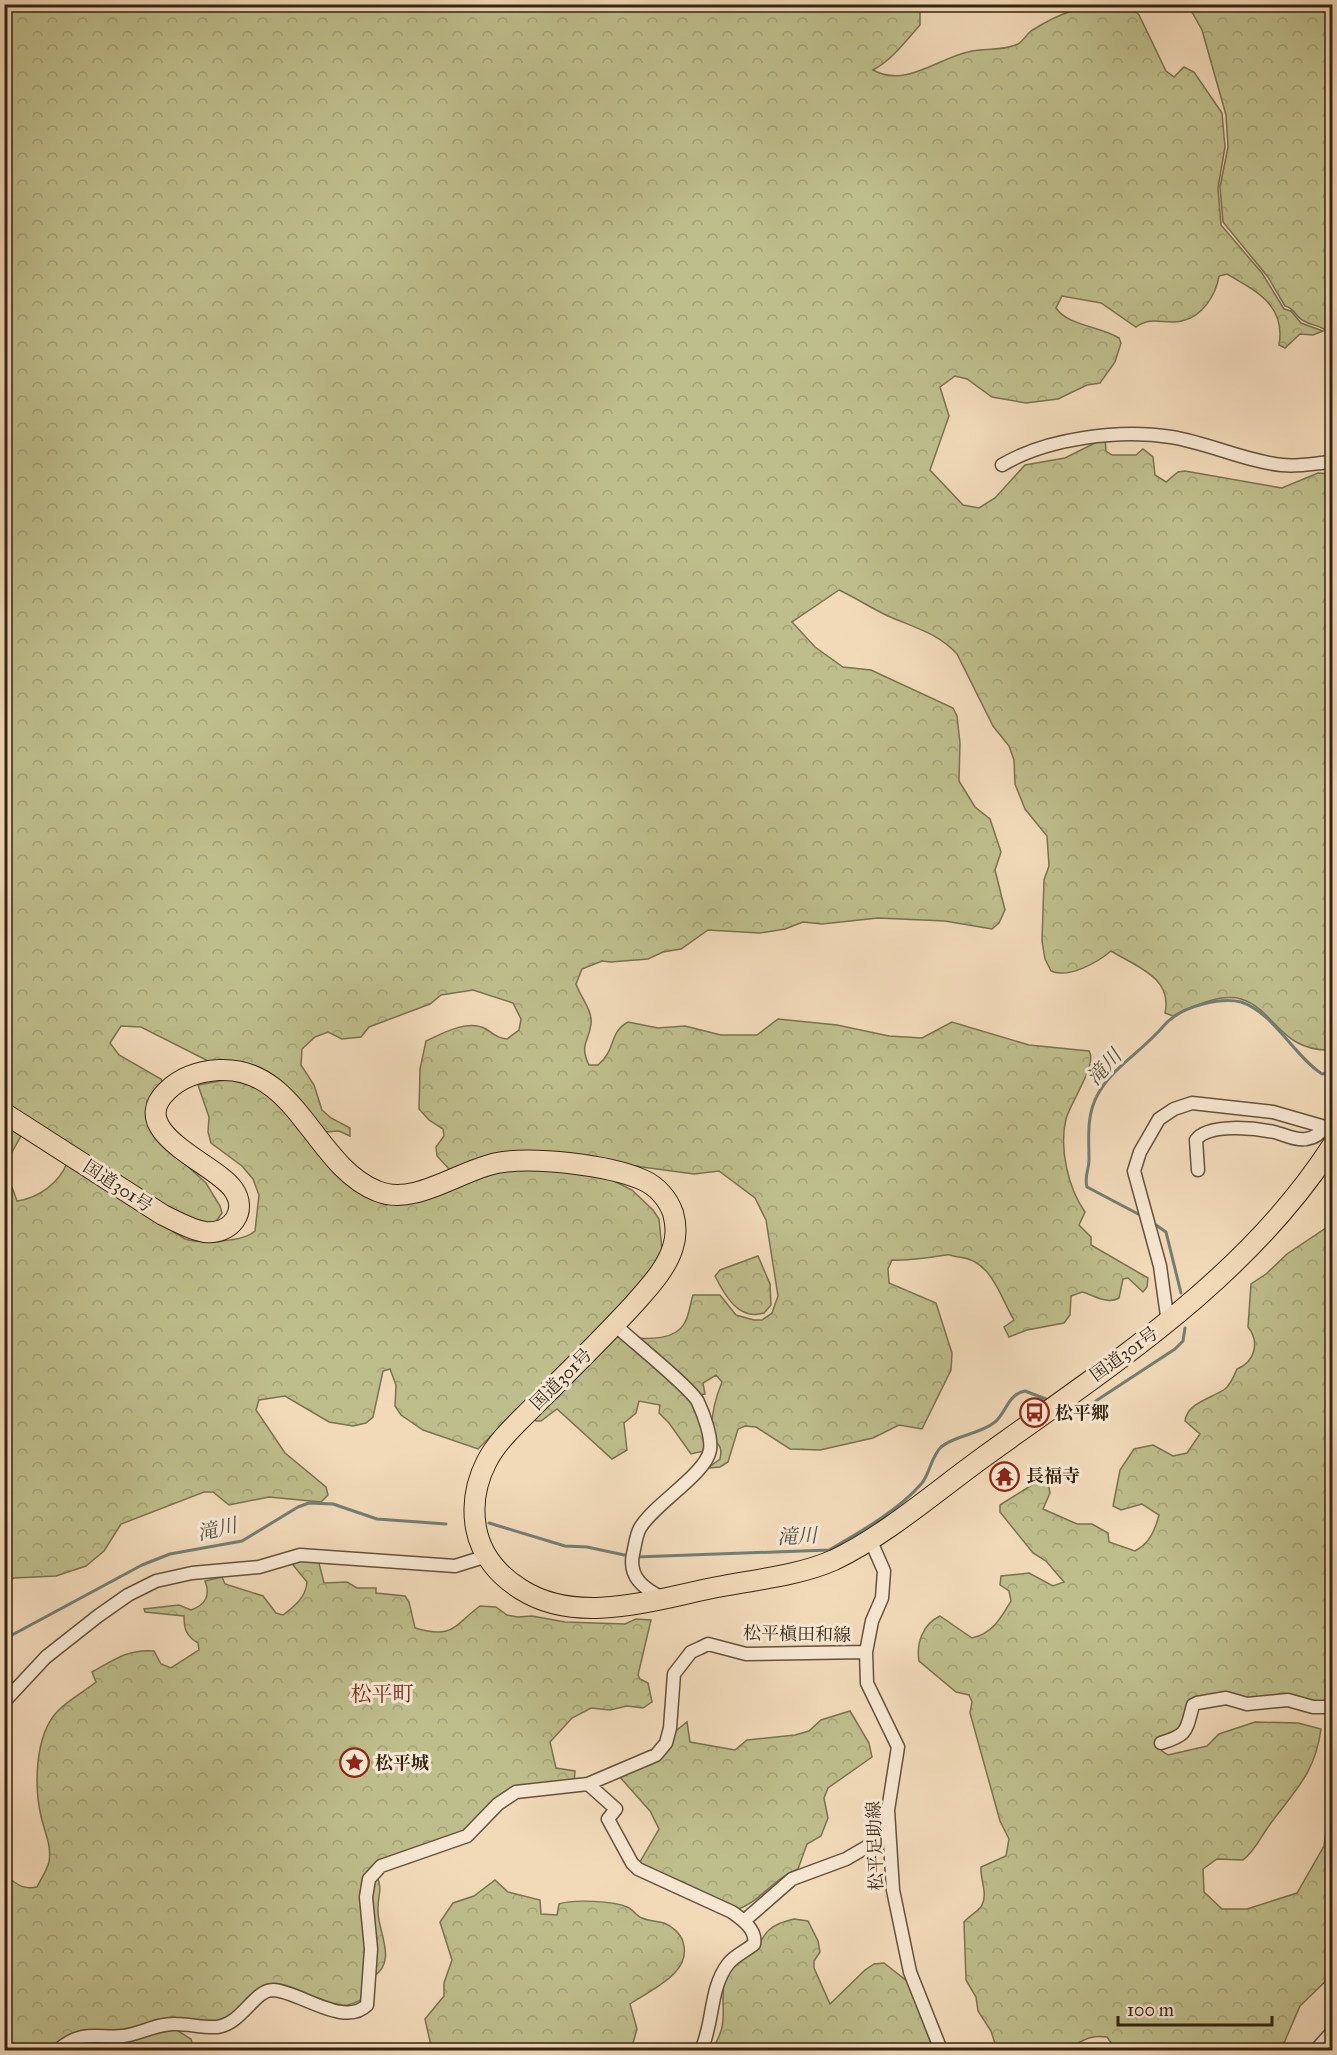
<svg xmlns="http://www.w3.org/2000/svg" width="1337" height="2055" font-family="'IM FELL Great Primer','Noto Serif JP',serif">
  <style>
    .forest { fill: url(#forest-crowns); stroke: #797250; stroke-width: 1.5 }
    .lines { fill: none; stroke-linecap: round; stroke-linejoin: round }
    .stream { stroke: #727e74; stroke-width: 3 }
    .minor-casing { stroke: #64523c; stroke-width: 15 }
    .trunk-casing { stroke: #342513; stroke-width: 22 }
    .minor { stroke: #f7e7d2; stroke-width: 12 }
    .trunk { stroke: #f2dab9; stroke-width: 20 }
    .labels { text-anchor: middle; stroke-width: 6; stroke-linejoin: round; paint-order: stroke }
    .street-label { font-size: 18px; fill: #342513; stroke: #f7e7d2 }
    .poi-label { font-size: 18px; font-weight: bold; fill: #342513; stroke: #f7e7d2; text-anchor: start }
    .water-label { font-size: 20px; font-style: italic; fill: #535244; stroke: #f7e7d2 }
    .quarter-label { font-size: 21px; fill: #7a1f14; stroke: #f7e7d2 }
  </style>
  <defs>
    <pattern id="forest-crowns" width="20" height="18" patternUnits="userSpaceOnUse" patternTransform="scale(1.5)"><rect width="20" height="18" fill="#bebe8c"/><path d="M2 6a3 3 0 1 1 6 0M12 15a3 3 0 1 1 6 0" fill="none" stroke="#a4a378"/></pattern>
  </defs>
  <rect width="100%" height="100%" fill="#f2dab9"/>
  <filter id="stains"><feTurbulence type="fractalNoise" baseFrequency=".00333" numOctaves="4"/><feColorMatrix values="0 0 0 0 .2 0 0 0 0 .09 0 0 0 0 .02 0 0 0 .5 -.17"/></filter>
  <radialGradient id="worn" r=".72"><stop offset=".6" stop-color="#630" stop-opacity="0"/><stop offset="1" stop-color="#630" stop-opacity=".3"/></radialGradient>
  <path class="forest" d="M4,5H920V25C905,42 892,60 873,70C906,88 936,59 968,52C986,47 1001,52 1018,44C1023,41 1026,35 1031,31C1061,12 1079,6 1113,7C1122,8 1133,7 1139,15L1166,71L1174,77L1184,67L1194,72L1222,113L1225,147L1218,188L1221,225L1262,273L1284,309L1291,311L1301,323L1323,331L1313,335L1300,334L1285,348L1279,345C1286,305 1256,291 1227,274L1219,276C1216,295 1202,317 1182,321C1165,325 1152,315 1136,327L1101,303L1062,296L1056,308C1068,326 1100,326 1119,338L1121,343L1115,362L1100,383L1087,385L1058,399L1026,403L992,397L967,379L955,376L940,387L949,416L930,470L963,505L979,508L995,498L1025,465L1065,458L1105,438L1106,451L1112,455H1136L1143,449L1153,457L1155,475L1166,482L1178,472L1185,471L1282,488L1318,473L1332,474V1050C1280,1052 1276,1010 1241,999C1220,993 1191,1007 1173,1016L1165,1013C1173,978 1137,967 1111,951C1098,962 1069,979 1051,971L1045,959L1042,941L1044,880L1049,866L1047,836L1025,809L1015,784L1014,760L1009,746L993,726L957,654C938,633 913,627 888,616C871,608 856,598 839,590L792,622L815,647L843,667L871,670L953,708L957,716L960,743L959,781L975,807L990,819L1001,852L995,870L1005,910L999,923L992,929L945,921L878,918L822,924L803,922L785,929L760,933L708,930L681,949L663,952L648,959L611,962L602,961L582,969L576,984C580,996 593,1011 591,1024C589,1042 579,1044 589,1065H598C617,1049 608,1033 628,1022L658,1028L685,1026L721,1035H757L778,1019L837,1025L889,1036L922,1038L952,1022L1029,1045L1089,1051C1098,1064 1070,1103 1066,1119C1059,1148 1068,1188 1085,1212L1079,1225L1091,1237V1245L1148,1278L1147,1287L1143,1292L1128,1278L1123,1279L1119,1298C1107,1305 1094,1295 1082,1292L1071,1296L1070,1315L1064,1323L1027,1330L1009,1337L1004,1327L1014,1320C1000,1297 992,1260 959,1257C955,1257 950,1254 946,1255C928,1258 911,1261 892,1260L888,1269L889,1283L936,1303L952,1353L951,1370L922,1429L899,1425L873,1438L820,1450L790,1449L756,1427L745,1426L738,1429L728,1462L720,1467L708,1468L720,1459C722,1450 721,1444 712,1440C710,1419 714,1401 722,1382L716,1375L703,1383L705,1394L698,1395L633,1338C649,1339 675,1340 684,1324C689,1317 690,1304 693,1295H720L736,1315L754,1320H762L772,1313L778,1296L766,1220L755,1198L719,1171L694,1174L568,1157L450,1170L437,1156L436,1147L444,1136L443,1129L429,1120L419,1109L420,1069L426,1041C443,1033 468,1019 486,1029C494,1034 497,1038 507,1039L519,1030L521,1019L513,1003L473,990L441,995L430,1004L369,1027L361,1037L342,1039L328,1032L315,1037L302,1049L301,1065L314,1085L322,1110L331,1118L350,1128V1136L339,1131L324,1132L256,1068L233,1062L214,1064L141,1027L121,1026L110,1043L119,1055L161,1079L164,1084L163,1144L206,1183L220,1206L222,1213L215,1223L196,1225L5,1106Z
    M1188,5H1332V338C1325,325 1315,327 1304,321C1295,317 1295,308 1285,306L1268,277L1223,222L1220,187L1228,147L1226,115L1202,30Z
    M231,1079L246,1083L265,1092L372,1199L386,1205L466,1179L524,1167L604,1176L632,1190L653,1210L659,1219L662,1250L655,1263L625,1302L478,1449L423,1430L401,1415L395,1406L396,1385L390,1369L383,1371L373,1417L366,1423L353,1426L329,1422L285,1396L259,1400L256,1410L285,1453L326,1487L328,1495L321,1502L269,1497L229,1505L213,1492H204L121,1524L104,1551L86,1566L56,1576L14,1578L5,1584L4,1177L12,1187L17,1201C39,1198 59,1183 67,1163L185,1239C201,1244 243,1242 255,1231L259,1195L253,1179L242,1166L211,1143L208,1132L209,1117L198,1085Z
    M5,1122L22,1134L5,1165Z
    M1332,1224V1704L1196,1701L1184,1729L1159,1741L1162,1751L1168,1755L1207,1746L1219,1734L1255,1722L1298,1723L1321,1729C1315,1773 1296,1789 1271,1823C1261,1836 1255,1851 1243,1860L1217,1859L1203,1869L1204,1892L1222,1909H1247L1297,1893L1324,1846L1328,1815L1332,1807V1975L1300,2006L1281,2050H1116L1107,2037C1087,2034 1080,2044 1063,2050C1047,2055 1014,2050 997,2050L991,2031L978,2011L976,1997L966,1980L964,1922C969,1916 979,1911 982,1905C988,1893 980,1880 981,1867L1006,1856L1009,1839L1000,1821L970,1713L972,1702L969,1695L956,1692L919,1661C916,1643 923,1624 940,1616L972,1638C992,1634 1001,1618 1011,1601L1009,1591L1000,1585L1001,1576L1029,1573L1053,1586L1064,1582L1046,1561L1033,1553L1000,1512V1505L1038,1481L1048,1482L1050,1493L1043,1509L1077,1524H1092L1108,1533L1109,1542L1135,1551C1150,1543 1155,1530 1159,1515L1142,1504L1121,1510L1113,1506L1120,1470L1134,1449L1153,1445L1173,1456L1187,1453L1200,1434L1185,1421C1187,1403 1212,1398 1225,1389C1231,1384 1234,1376 1237,1369C1255,1362 1260,1342 1248,1327L1251,1284L1266,1274L1287,1254Z
    M758,1256L770,1284L771,1305L764,1313C739,1321 725,1296 715,1276L720,1270Z
    M618,1331L693,1398L704,1430V1451L691,1454L669,1423L659,1413L660,1405L639,1401L636,1413L624,1423L627,1450L612,1459L557,1409L541,1421H536L534,1417Z
    M304,1559L319,1563L324,1583L347,1582L357,1588H376V1593L405,1596L409,1602L415,1628C454,1639 453,1626 480,1606L496,1607L507,1615L518,1617L532,1616L565,1622L625,1624L636,1619L651,1620L638,1675L640,1679L648,1683L652,1702L643,1708L627,1706L610,1710L591,1708L572,1718L550,1742L556,1768L575,1771L574,1783L530,1785L471,1829L374,1867L366,1996C340,2018 309,1997 282,1987L233,2019L130,2033L92,2034L54,2050H5V1876C17,1883 21,1890 37,1887C41,1879 47,1870 49,1862C52,1845 44,1831 41,1816C34,1786 35,1737 56,1713C66,1701 84,1692 96,1682L92,1672C114,1660 128,1649 154,1651L161,1664L171,1668L199,1650L198,1643C186,1636 184,1629 184,1616L145,1612L144,1609L179,1605L191,1610C205,1605 211,1596 205,1581L222,1577L225,1584L263,1596L276,1613L283,1615C295,1606 306,1597 307,1582L293,1565L295,1561Z
    M850,1711L869,1743L872,1757L828,1788L824,1798L828,1818L821,1836L807,1844L798,1869C774,1878 760,1902 736,1910L647,1870L640,1862L659,1829L650,1811L619,1776L687,1722L690,1742L735,1750L747,1740L795,1735L809,1731L821,1720Z
    M376,1875C384,1889 377,1896 378,1911C378,1933 398,1961 373,1977L368,1900Z
    M495,1880L508,1892L540,1900L541,1914L557,1915L559,1904C573,1899 614,1901 627,1907C633,1909 636,1916 642,1918C649,1921 657,1921 664,1923C672,1926 681,1934 683,1942C693,1973 650,1990 630,2004L637,2029L631,2050H432L425,2019L444,1996V1983L452,1960L440,1922L453,1903L474,1896Z
    M794,1919L808,1921L818,1941L820,1952L814,1961V1968L830,2004L865,1970L874,1964L884,1963L912,1985L933,2050H712C730,2020 720,2013 724,1983C726,1967 747,1955 758,1945C762,1941 764,1934 769,1930C775,1924 785,1921 794,1919Z
    M175,2029L191,2039L194,2050H62L69,2044Z"/>
  <g class="lines">
    <path class="stream" d="M1142,1216L1087,1187C1084,1176 1089,1171 1089,1160C1089,1138 1086,1115 1098,1094C1111,1070 1137,1054 1155,1035C1161,1030 1165,1023 1171,1019C1186,1006 1221,997 1241,1002C1273,1012 1294,1056 1322,1074L1332,1072
      M1153,1223L1166,1232L1181,1293
      M1070,1409L1082,1410L1175,1349L1183,1341L1185,1328
      M489,1523L565,1546L587,1547L629,1556
      M636,1557L829,1550C860,1532 898,1511 922,1483C930,1473 931,1457 941,1447C955,1435 979,1435 995,1422C1006,1413 1008,1394 1025,1391L1046,1399
      M4,1642L12,1635L142,1565L170,1554L242,1541L298,1507L309,1503L333,1504L377,1519L446,1524"/>
    <defs>
      <path id="minor" d="M1002,465C1047,438 1120,429 1171,437C1209,443 1244,461 1282,465C1299,467 1316,463 1332,462
        M1198,1170L1196,1140C1208,1123 1255,1128 1274,1132C1283,1134 1296,1141 1306,1139C1315,1138 1320,1134 1324,1127
        M1168,1323L1160,1266L1134,1171L1140,1152L1159,1119L1174,1109L1192,1103L1273,1112L1332,1129
        M615,1325C630,1339 692,1389 698,1402C704,1415 712,1437 710,1450C706,1474 654,1504 640,1528C636,1535 635,1546 633,1554C628,1577 644,1589 663,1598
        M870,1539L884,1571L882,1598L872,1621L866,1652L867,1683L898,1747L888,1810L893,1890L910,1972L941,2050
        M4,1702L46,1657L98,1616L128,1595L156,1581L192,1573L259,1567L300,1555L455,1566L487,1556
        M1161,1743C1188,1735 1186,1731 1193,1705L1197,1703L1226,1698L1247,1704L1288,1700L1313,1707H1332
        M588,1784L616,1809L608,1819L632,1863L638,1869L732,1912C742,1919 757,1930 754,1944C746,1951 735,1955 728,1964C709,1989 714,2023 701,2050
        M744,1921L792,1879L846,1859L889,1834
        M58,2050C65,2044 73,2039 82,2037C95,2034 109,2038 123,2036C141,2034 157,2023 176,2024C190,2024 203,2028 217,2027C242,2024 254,1990 273,1990C299,1991 344,2028 367,2005L371,1949L366,1897L369,1879L381,1866L467,1836L498,1804L516,1792L588,1784L656,1755L666,1743L670,1728L674,1674L691,1652L700,1648L708,1644L746,1654L866,1652
        M1316,2050L1332,2032"/>
      <path id="trunk" d="M4,1113L163,1215C176,1221 191,1230 205,1232C231,1235 249,1211 233,1189C215,1163 124,1132 167,1091C181,1077 201,1071 219,1070C297,1066 314,1166 377,1191C414,1207 460,1170 497,1163C533,1156 609,1165 643,1180C657,1186 668,1199 673,1213C676,1224 677,1235 673,1247C667,1268 649,1287 635,1303C604,1337 571,1369 539,1401C521,1420 499,1438 487,1461C476,1482 472,1505 476,1528C481,1555 499,1576 522,1590C581,1627 661,1597 723,1586C760,1579 800,1575 834,1560C885,1536 939,1489 985,1456C1111,1365 1246,1279 1332,1146"/>
    </defs>
    <use href="#minor" class="minor-casing"/>
    <use href="#trunk" class="trunk-casing"/>
    <use href="#minor" class="minor"/>
    <use href="#trunk" class="trunk"/>
  </g>
  <defs>
    <symbol id="bus-ring" viewBox="-11 -11 22 22"><circle r="9.5" fill="#f7e7d2" stroke="#8f2418" stroke-width="1.5"/><path d="M-5-6H5V4H4V6H2V4H-2V6H-4V4H-5ZM-3.5-4V0h7V-4ZM-3.5 1.2v1.5H-2V1.2ZM2 1.2v1.5H3.5V1.2Z" fill="#8f2418"/></symbol>
    <symbol id="temple-ring" viewBox="-11 -11 22 22"><circle r="9.5" fill="#f7e7d2" stroke="#8f2418" stroke-width="1.5"/><path d="M0-6L5-2H3V0L6.5 2.5H4V6H1.5V3h-3V6H-4V2.5H-6.5L-3 0V-2H-5Z" fill="#8f2418"/></symbol>
    <symbol id="sight-ring" viewBox="-11 -11 22 22"><circle r="9.5" fill="#f7e7d2" stroke="#8f2418" stroke-width="1.5"/><path d="M0-6L1.8-2.2L6-1.7L2.9 1.2L3.7 5.4L0 3.3L-3.7 5.4L-2.9 1.2L-6-1.7L-1.8-2.2Z" fill="#8f2418"/></symbol>
  </defs>
  <g fill-rule="evenodd">
    <use href="#bus-ring" x="1018" y="1396" width="33" height="33"/>
    <use href="#temple-ring" x="988" y="1460" width="33" height="33"/>
    <use href="#sight-ring" x="338" y="1746" width="33" height="33"/>
  </g>
  <g class="labels">
    <g class="street-label">
      <text transform="translate(118 1186) rotate(33)" y="6">国道301号</text>
      <text transform="translate(1124 1354) rotate(-36)" y="6">国道301号</text>
      <text transform="translate(561 1379) rotate(-45)" y="6">国道301号</text>
      <text transform="translate(797 1634) rotate(1)" y="6">松平槇田和線</text>
      <text transform="translate(875 1846) rotate(-92)" y="6">松平足助線</text>
    </g>
    <g class="poi-label">
      <text x="1055" y="1419">松平郷</text>
      <text x="1026" y="1482">長福寺</text>
      <text x="375" y="1769">松平城</text>
    </g>
    <g class="water-label">
      <text transform="translate(1104 1067) rotate(-48)" y="7">滝川</text>
      <text transform="translate(217 1529) rotate(-13)" y="7">滝川</text>
      <text transform="translate(797 1536) rotate(-3)" y="7">滝川</text>
    </g>
    <g class="quarter-label">
      <text x="382" y="1701">松平町</text>
    </g>
  </g>
  <rect width="1337" height="2055" fill="none" stroke="#f2dab9" stroke-width="24"/>
  <rect x="6" y="6" width="1325" height="2043" fill="none" stroke="#342513" stroke-width="3"/>
  <rect x="12" y="12" width="1313" height="2031" fill="none" stroke="#342513" stroke-width="1.5"/>
  <path d="M1118 2016v9h154v-9" fill="none" stroke="#342513" stroke-width="3"/>
  <text x="1127" y="2016" font-size="18" fill="#342513" stroke="#f7e7d2" stroke-width="4.5" paint-order="stroke">100 m</text>
  <rect width="100%" height="100%" filter="url(#stains)"/>
  <rect width="100%" height="100%" fill="url(#worn)"/>
</svg>
